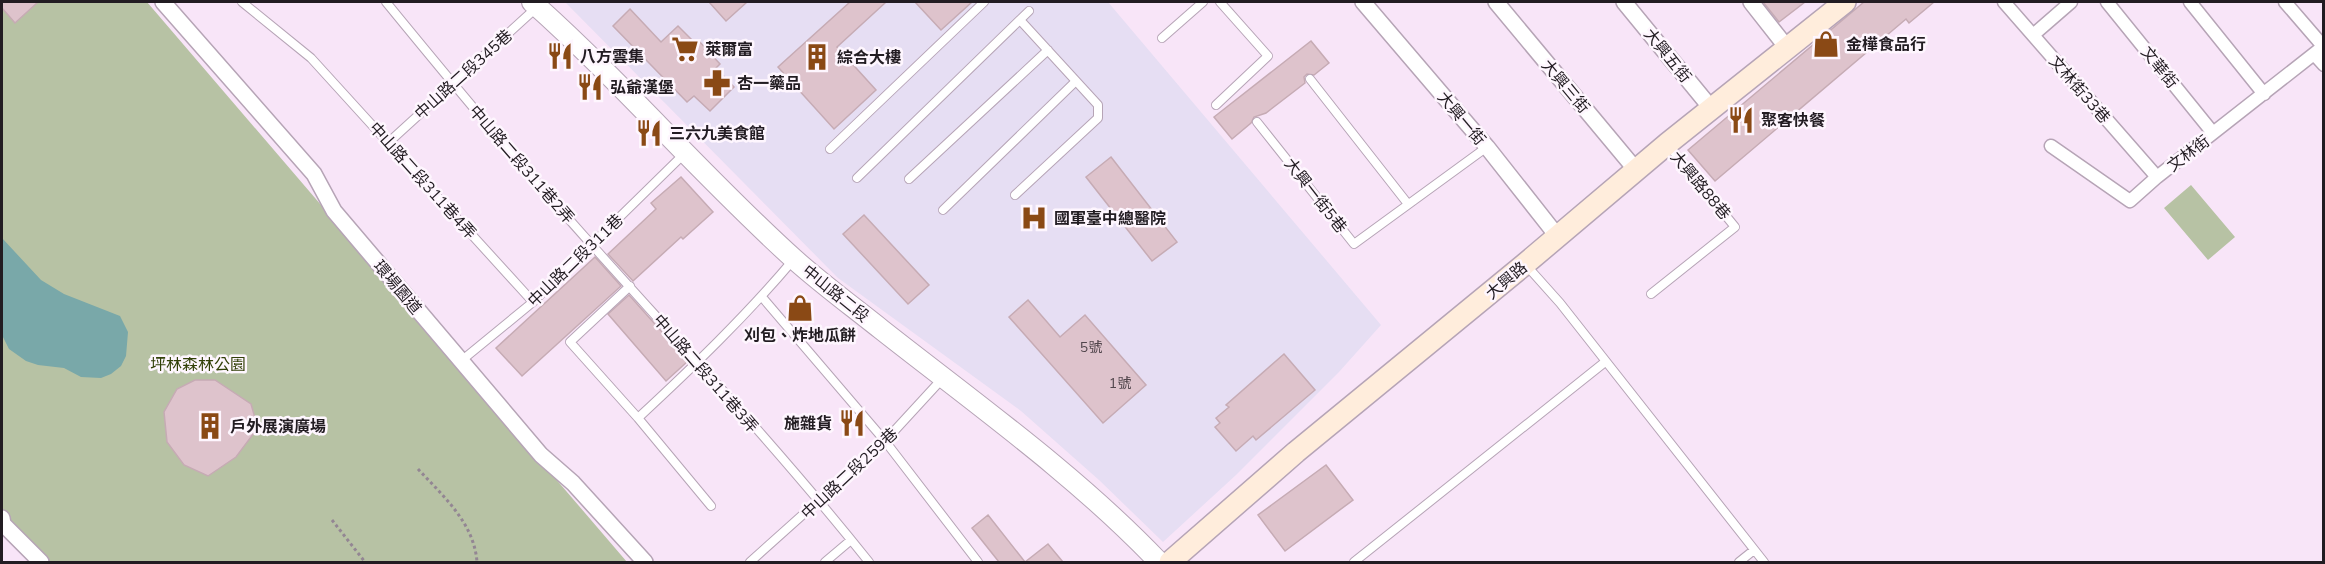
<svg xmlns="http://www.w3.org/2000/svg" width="2325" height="564" font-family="'Nunito Sans','Noto Sans TC',sans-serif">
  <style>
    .medical { fill: #e6def3 }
    .green { fill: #b7c2a4 }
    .water { fill: #79a8a9 }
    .building { fill: #dec3cc; stroke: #c6abb4; stroke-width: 1.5 }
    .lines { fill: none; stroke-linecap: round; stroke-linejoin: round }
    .service-casing { stroke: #b6a4b6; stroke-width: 10 }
    .pedestrian-casing { stroke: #b6a4b6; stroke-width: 15 }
    .minor-casing { stroke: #b6a4b6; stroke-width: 18 }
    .tertiary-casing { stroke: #b6a4b6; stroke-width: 22 }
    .secondary-casing { stroke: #b6a4b6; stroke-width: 24 }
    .path { stroke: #938693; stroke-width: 3; stroke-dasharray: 3 3; stroke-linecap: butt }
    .service { stroke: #fff; stroke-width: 8 }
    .pedestrian { stroke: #fff; stroke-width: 12 }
    .minor { stroke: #fff; stroke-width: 15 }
    .tertiary { stroke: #fff; stroke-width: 20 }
    .secondary { stroke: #ffeddc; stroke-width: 21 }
    .labels { text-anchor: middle; stroke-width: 5; stroke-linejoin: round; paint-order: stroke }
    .number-label { font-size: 14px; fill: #51464c }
    .poi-label { font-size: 16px; font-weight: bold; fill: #221c22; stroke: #fef6fe; text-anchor: start }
    .street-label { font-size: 16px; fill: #221c22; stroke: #fef6fe }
    .park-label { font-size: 16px; fill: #324008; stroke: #fef6fe }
  </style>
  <rect width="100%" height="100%" fill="#f8e5f8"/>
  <path class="medical" d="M565,2H1108L1381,325L1339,372L1236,475L1163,542L1099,480L1021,411L838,278Z"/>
  <path class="green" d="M2,2H147L627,562H49L2,512Z
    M2191,185L2235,237L2208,260L2164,208Z"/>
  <path class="water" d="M2,238L41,280L64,294L120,316L128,332L126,356L121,366L111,374L101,378L81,377L64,368L38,365L26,361L9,349L2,335Z"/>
  <path class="building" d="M2,2H38L15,23L2,8Z
    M709,2H747L726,21Z
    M850,2H886L837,47L876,90L834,129L778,67Z
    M915,2H972L941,30Z
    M1763,2H1805L1779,22Z
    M1864,2H1934L1909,23L1906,19L1715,181L1688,150Z
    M630,9L661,42L678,26L696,44L699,41L720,64L716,68L734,87L710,111L694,96L687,102L613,26Z
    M1311,41L1329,63L1314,75L1307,74L1304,77L1305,83L1266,113L1254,117L1251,123L1232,139L1214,117Z
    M1111,157L1177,242L1152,261L1086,177Z
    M681,177L713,212L683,239L681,237L633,281L608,254L656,209L651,203Z
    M864,215L929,285L908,304L843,234Z
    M595,257L621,286L522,376L496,348Z
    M629,295L688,361L666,381L608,314Z
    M1028,300L1060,337L1085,315L1146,385L1103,423L1009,317Z
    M1284,354L1315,390L1256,440L1253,436L1236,451L1215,427L1220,423L1216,418L1229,407L1226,405Z
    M195,380H215L251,404L255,418L254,433L236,457L208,476L184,465L167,442L164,412L177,389Z
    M1326,465L1353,500L1285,551L1258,515Z
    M988,515L1025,562L1048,544L1063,562H999L972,528Z"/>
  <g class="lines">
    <defs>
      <path id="service" d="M242,2L311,58L533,302
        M386,2C453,84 521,166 591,244C685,349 781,452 869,562
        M1162,38L1203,2
        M1310,79L1408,204
        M1216,105L1268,56L1220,2
        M1257,122L1354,244L1487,147
        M389,142L536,8
        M830,149L984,2
        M857,178L1029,11
        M909,179L1048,50
        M1015,195L1098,118V105L1020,20
        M943,210L1076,81
        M1526,265L1560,303L1764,562
        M630,286L570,342L638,418L711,506
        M1651,294L1735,227L1669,146
        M762,297L885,441L978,562
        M461,361L533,302L684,154
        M638,418C693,367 746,316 794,259
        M750,562L885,441L942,379
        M825,562L851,540
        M1354,562L1605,362
        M1739,562L1754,550"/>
      <path id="pedestrian" d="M2004,2L2157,177
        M2107,2L2213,133
        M2190,2L2264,94
        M2285,2L2323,46
        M2033,35L2071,2
        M2314,54L2324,65
        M2051,146L2130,201L2157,177L2324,46"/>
      <path id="minor" d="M163,2L314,174L334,211L541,455L573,483L645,562
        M1363,2L1487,147L1558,237
        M1496,2L1636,170
        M1624,2L1711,108
        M1751,2L1788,49
        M2,518L3,524L41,562"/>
      <path id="tertiary" d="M532,2C623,83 703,177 794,259C822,284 852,306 882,330C976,404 1076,475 1159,562"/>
      <path id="secondary" d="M1170,562L1296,452L1525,264L1667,144L1845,2"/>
    </defs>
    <use href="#service" class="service-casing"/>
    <use href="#pedestrian" class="pedestrian-casing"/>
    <use href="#minor" class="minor-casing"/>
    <use href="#tertiary" class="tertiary-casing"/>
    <use href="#secondary" class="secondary-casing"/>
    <path class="path" d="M418,469C444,497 474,523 477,562
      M332,520L365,562"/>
    <use href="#service" class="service"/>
    <use href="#pedestrian" class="pedestrian"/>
    <use href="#minor" class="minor"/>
    <use href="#tertiary" class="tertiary"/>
    <use href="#secondary" class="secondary"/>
  </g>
  <defs>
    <symbol id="shop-bare" viewBox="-9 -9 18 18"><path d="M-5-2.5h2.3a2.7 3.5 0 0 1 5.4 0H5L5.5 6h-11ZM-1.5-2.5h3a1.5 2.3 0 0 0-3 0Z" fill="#8a4915" stroke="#fef6fe" stroke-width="2.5" paint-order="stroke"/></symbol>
    <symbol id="supermarket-bare" viewBox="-9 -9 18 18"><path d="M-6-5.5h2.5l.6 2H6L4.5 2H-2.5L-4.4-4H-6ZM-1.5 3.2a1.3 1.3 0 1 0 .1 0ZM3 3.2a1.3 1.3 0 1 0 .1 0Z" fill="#8a4915" stroke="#fef6fe" stroke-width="2.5" paint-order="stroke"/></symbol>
    <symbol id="restaurant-bare" viewBox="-9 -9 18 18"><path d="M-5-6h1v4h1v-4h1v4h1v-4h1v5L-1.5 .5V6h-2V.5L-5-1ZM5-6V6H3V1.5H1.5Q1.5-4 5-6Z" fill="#8a4915" stroke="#fef6fe" stroke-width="2.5" paint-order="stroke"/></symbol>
    <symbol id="building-bare" viewBox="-9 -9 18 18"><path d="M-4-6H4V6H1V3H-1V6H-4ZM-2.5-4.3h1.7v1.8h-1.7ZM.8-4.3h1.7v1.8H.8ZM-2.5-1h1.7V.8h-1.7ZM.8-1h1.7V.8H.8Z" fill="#8a4915" stroke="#fef6fe" stroke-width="2.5" paint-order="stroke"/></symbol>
    <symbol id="pharmacy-bare" viewBox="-9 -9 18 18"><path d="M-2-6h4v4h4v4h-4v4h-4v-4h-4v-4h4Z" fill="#8a4915" stroke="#fef6fe" stroke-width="2.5" paint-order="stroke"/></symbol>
    <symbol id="hospital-bare" viewBox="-9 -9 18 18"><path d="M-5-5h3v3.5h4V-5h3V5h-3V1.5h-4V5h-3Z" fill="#8a4915" stroke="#fef6fe" stroke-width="2.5" paint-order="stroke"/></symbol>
  </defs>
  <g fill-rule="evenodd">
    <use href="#shop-bare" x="1807" y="25" width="38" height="38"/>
    <use href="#supermarket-bare" x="666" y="30" width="38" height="38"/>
    <use href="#restaurant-bare" x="541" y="37" width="38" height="38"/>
    <use href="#building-bare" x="798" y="38" width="38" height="38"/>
    <use href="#pharmacy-bare" x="698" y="64" width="38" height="38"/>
    <use href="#restaurant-bare" x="571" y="68" width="38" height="38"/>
    <use href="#restaurant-bare" x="1722" y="101" width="38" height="38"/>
    <use href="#restaurant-bare" x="630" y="114" width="38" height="38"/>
    <use href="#hospital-bare" x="1015" y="199" width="38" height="38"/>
    <use href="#shop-bare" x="781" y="289" width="38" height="38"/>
    <use href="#restaurant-bare" x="833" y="404" width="38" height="38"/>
    <use href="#building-bare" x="191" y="407" width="38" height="38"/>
  </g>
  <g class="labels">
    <g class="number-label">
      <text x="1091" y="352">5號</text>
      <text x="1120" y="388">1號</text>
    </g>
    <g class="poi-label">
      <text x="1846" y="50">金樺食品行</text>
      <text x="705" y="55">萊爾富</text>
      <text x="580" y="62">八方雲集</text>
      <text x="837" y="63">綜合大樓</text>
      <text x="737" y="89">杏一藥品</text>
      <text x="610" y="93">弘爺漢堡</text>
      <text x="1761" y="126">聚客快餐</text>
      <text x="669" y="139">三六九美食館</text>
      <text x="1054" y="224">國軍臺中總醫院</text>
      <text x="800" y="341" text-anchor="middle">刈包、炸地瓜餅</text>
      <text x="832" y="429" text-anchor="end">施雜貨</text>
      <text x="230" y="432">戶外展演廣場</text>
    </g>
    <g class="street-label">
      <text transform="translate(1668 55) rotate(51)" y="6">大興五街</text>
      <text transform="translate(2160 67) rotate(51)" y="6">文華街</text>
      <text transform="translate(463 74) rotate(-42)" y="6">中山路二段345巷</text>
      <text transform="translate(1566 86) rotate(50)" y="6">大興三街</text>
      <text transform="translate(2080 89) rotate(49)" y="6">文林街33巷</text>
      <text transform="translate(1462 118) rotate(50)" y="6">大興一街</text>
      <text transform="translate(2188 153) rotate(-37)" y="6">文林街</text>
      <text transform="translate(522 164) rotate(49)" y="6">中山路二段311巷2弄</text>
      <text transform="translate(423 180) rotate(48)" y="6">中山路二段311巷4弄</text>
      <text transform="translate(1701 185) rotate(50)" y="6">大興路88巷</text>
      <text transform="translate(1316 195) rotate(52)" y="6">大興一街5巷</text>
      <text transform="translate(575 260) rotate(-44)" y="6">中山路二段311巷</text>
      <text transform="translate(1506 280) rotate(-40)" y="6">大興路</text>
      <text transform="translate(398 287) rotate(50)" y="6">環場園道</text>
      <text transform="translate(836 293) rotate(39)" y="6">中山路二段</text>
      <text transform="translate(706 373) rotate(49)" y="6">中山路二段311巷3弄</text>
      <text transform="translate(849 473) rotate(-43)" y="6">中山路二段259巷</text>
    </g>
    <g class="park-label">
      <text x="198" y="370">坪林森林公園</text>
    </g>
  </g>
  <rect width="2325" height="564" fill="none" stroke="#221c22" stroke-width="6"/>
</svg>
